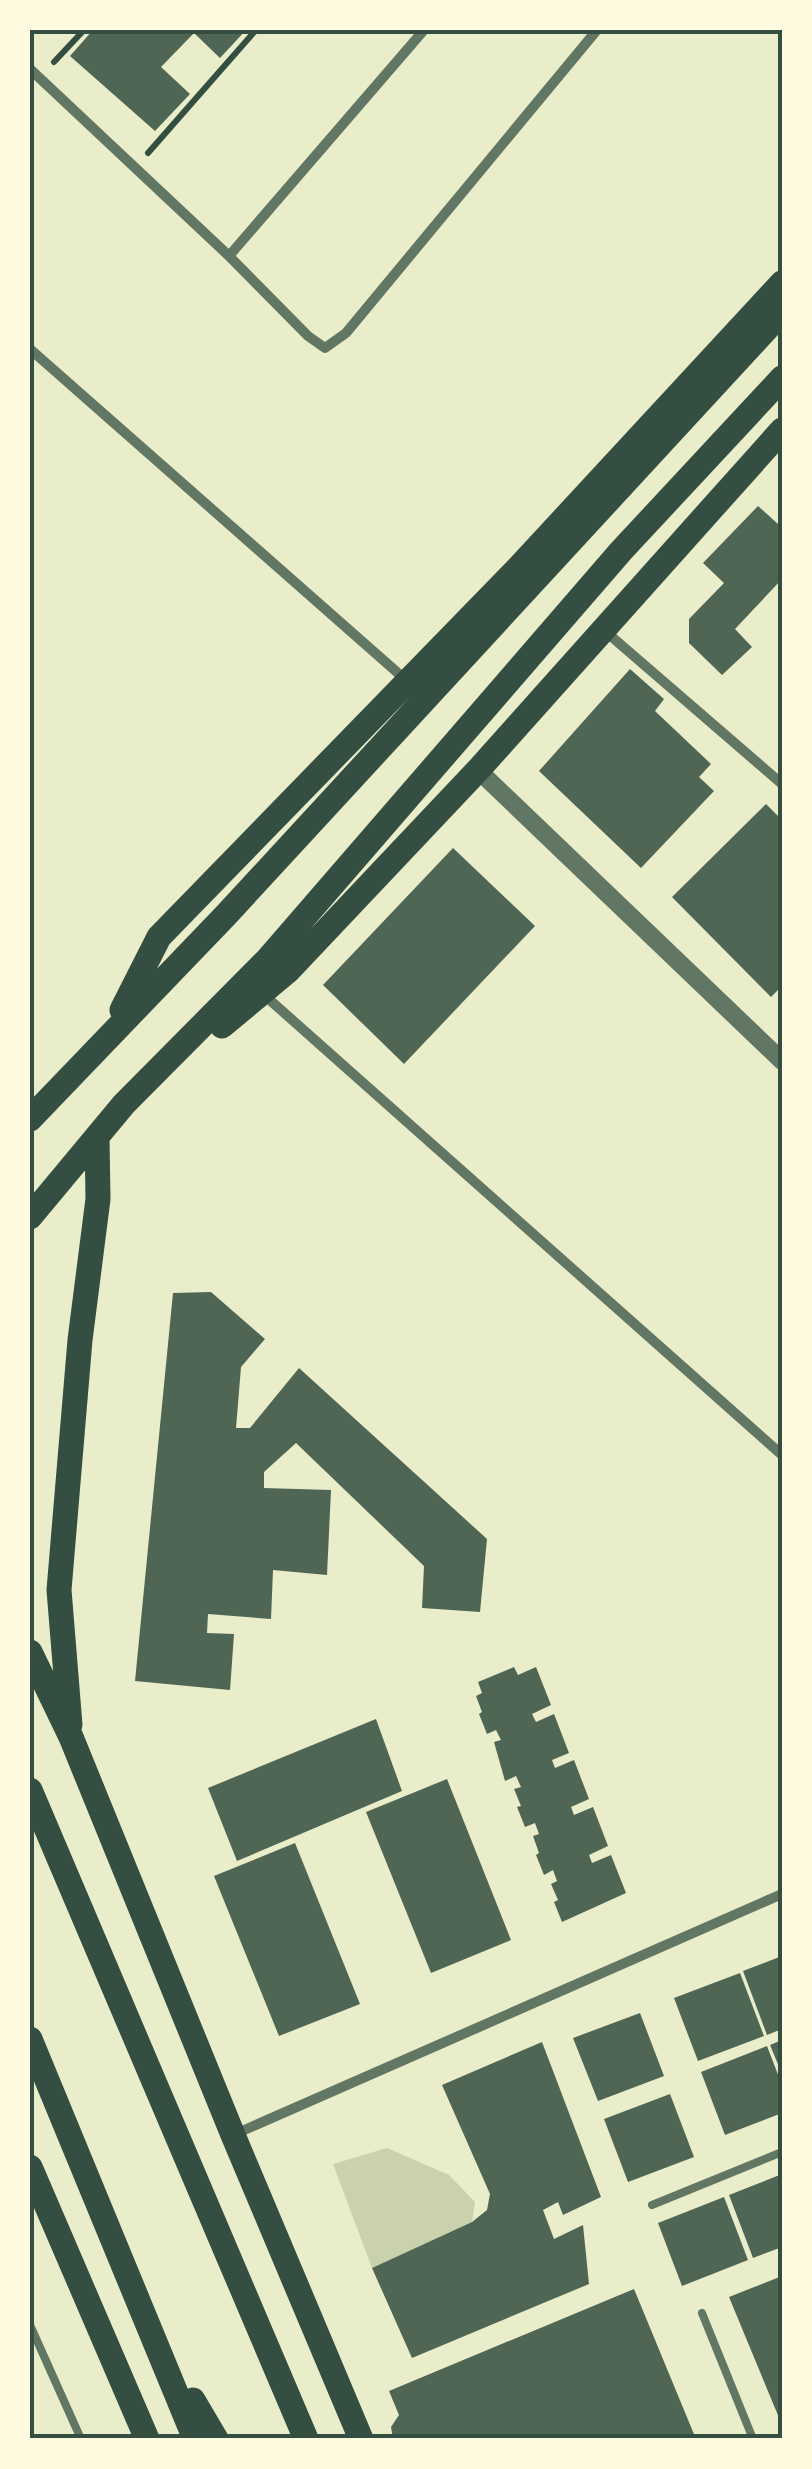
<svg xmlns="http://www.w3.org/2000/svg" width="812" height="2469" font-family="Signika,sans-serif">
  <style>
    .green { fill: #cad2ad }
    .building { fill: #4f6655 }
    .lines { fill: none; stroke-linecap: round; stroke-linejoin: round }
    .path { stroke: #344e41; stroke-width: 6 }
    .service { stroke: #617663; stroke-width: 8 }
    .minor { stroke: #617663; stroke-width: 10 }
    .tertiary { stroke: #617663; stroke-width: 18 }
    .primary { stroke: #344e41; stroke-width: 25 }
    .neatline { fill: none; stroke: #344e41; stroke-width: 4 }
  </style>
  <rect width="100%" height="100%" fill="#e9edc9"/>
  <path class="green" d="M387,2148L449,2175L475,2202L472,2222L372,2268L333,2164Z"/>
  <path class="building" d="M93,30H246L220,58L194,33L161,67L190,94L155,131L70,56Z
    M758,506L778,524L782,520V579L735,629L752,647L722,675L689,643V619L724,583L703,563Z
    M630,669L664,699L655,711L711,764L699,777L714,791L641,868L539,771Z
    M766,804L782,820V986L771,997L672,897Z
    M453,848L535,926L404,1064L323,985Z
    M211,1292L265,1339L241,1367L236,1428H250L299,1368L487,1539L480,1612L422,1608L424,1566L296,1443L264,1472V1488L331,1490L327,1575L273,1570L271,1619L208,1614L207,1633L234,1634L230,1690L135,1681L173,1293Z
    M514,1667L518,1675L536,1667L551,1705L532,1714L536,1722L554,1714L569,1753L552,1760L555,1768L574,1760L589,1799L571,1807L574,1815L593,1807L608,1846L589,1855L592,1863L611,1855L626,1893L562,1922L554,1902L558,1900L551,1884L557,1881L553,1870L544,1875L536,1855L539,1853L533,1836L539,1834L535,1823L525,1827L517,1807L521,1806L514,1789L521,1787L516,1776L505,1781L494,1742L501,1740L496,1730L487,1734L479,1714L482,1712L476,1696L482,1693L478,1682Z
    M376,1719L402,1791L237,1861L208,1788Z
    M447,1779L511,1940L431,1973L366,1812Z
    M295,1843L360,2004L279,2036L214,1876Z
    M782,1956V2029L767,2035L743,1971Z
    M740,1973L764,2036L698,2061L674,1998Z
    M640,2013L664,2076L598,2101L573,2038Z
    M782,2040V2074L770,2045Z
    M542,2042L601,2197L563,2215L558,2202L543,2210L554,2239L583,2225L589,2284L412,2358L372,2268L472,2222L487,2210L490,2194L442,2085Z
    M767,2046L782,2085V2113L725,2135L701,2072Z
    M670,2094L694,2157L628,2182L604,2119Z
    M782,2174V2247L753,2258L729,2195Z
    M724,2197L748,2260L682,2286L658,2223Z
    M782,2276V2425L729,2297Z
    M634,2289L696,2439H393L391,2427L399,2415L389,2391Z"/>
  <g class="lines">
    <path class="path" d="M54,62L84,30
      M148,153L256,30"/>
    <path class="service" d="M652,2205L782,2152
      M702,2313L753,2439
      M30,2325L81,2439"/>
    <path class="minor" d="M30,69L229,256L308,336L325,348L346,333L597,30
      M229,256L424,30
      M30,349L407,681
      M605,631L782,784
      M263,994L782,1455
      M233,2135L782,1894"/>
    <path class="tertiary" d="M478,770L782,1061"/>
    <path class="primary" d="M122,1010L159,937L521,565L782,283
      M222,1026L288,971L478,770L782,430
      M30,1119L226,915L782,312
      M30,1217L124,1104L268,959L621,551L782,378
      M30,1652L71,1737L233,2135L361,2439
      M70,1725L59,1590L80,1340L98,1199L97,1137
      M30,1790L306,2439
      M30,2039L195,2439
      M30,2167L147,2439
      M193,2400L216,2439"/>
  </g>
  <rect width="812" height="2469" fill="none" stroke="#fefae0" stroke-width="65"/>
  <rect x="32" y="32" width="748" height="2404" class="neatline"/>
</svg>
